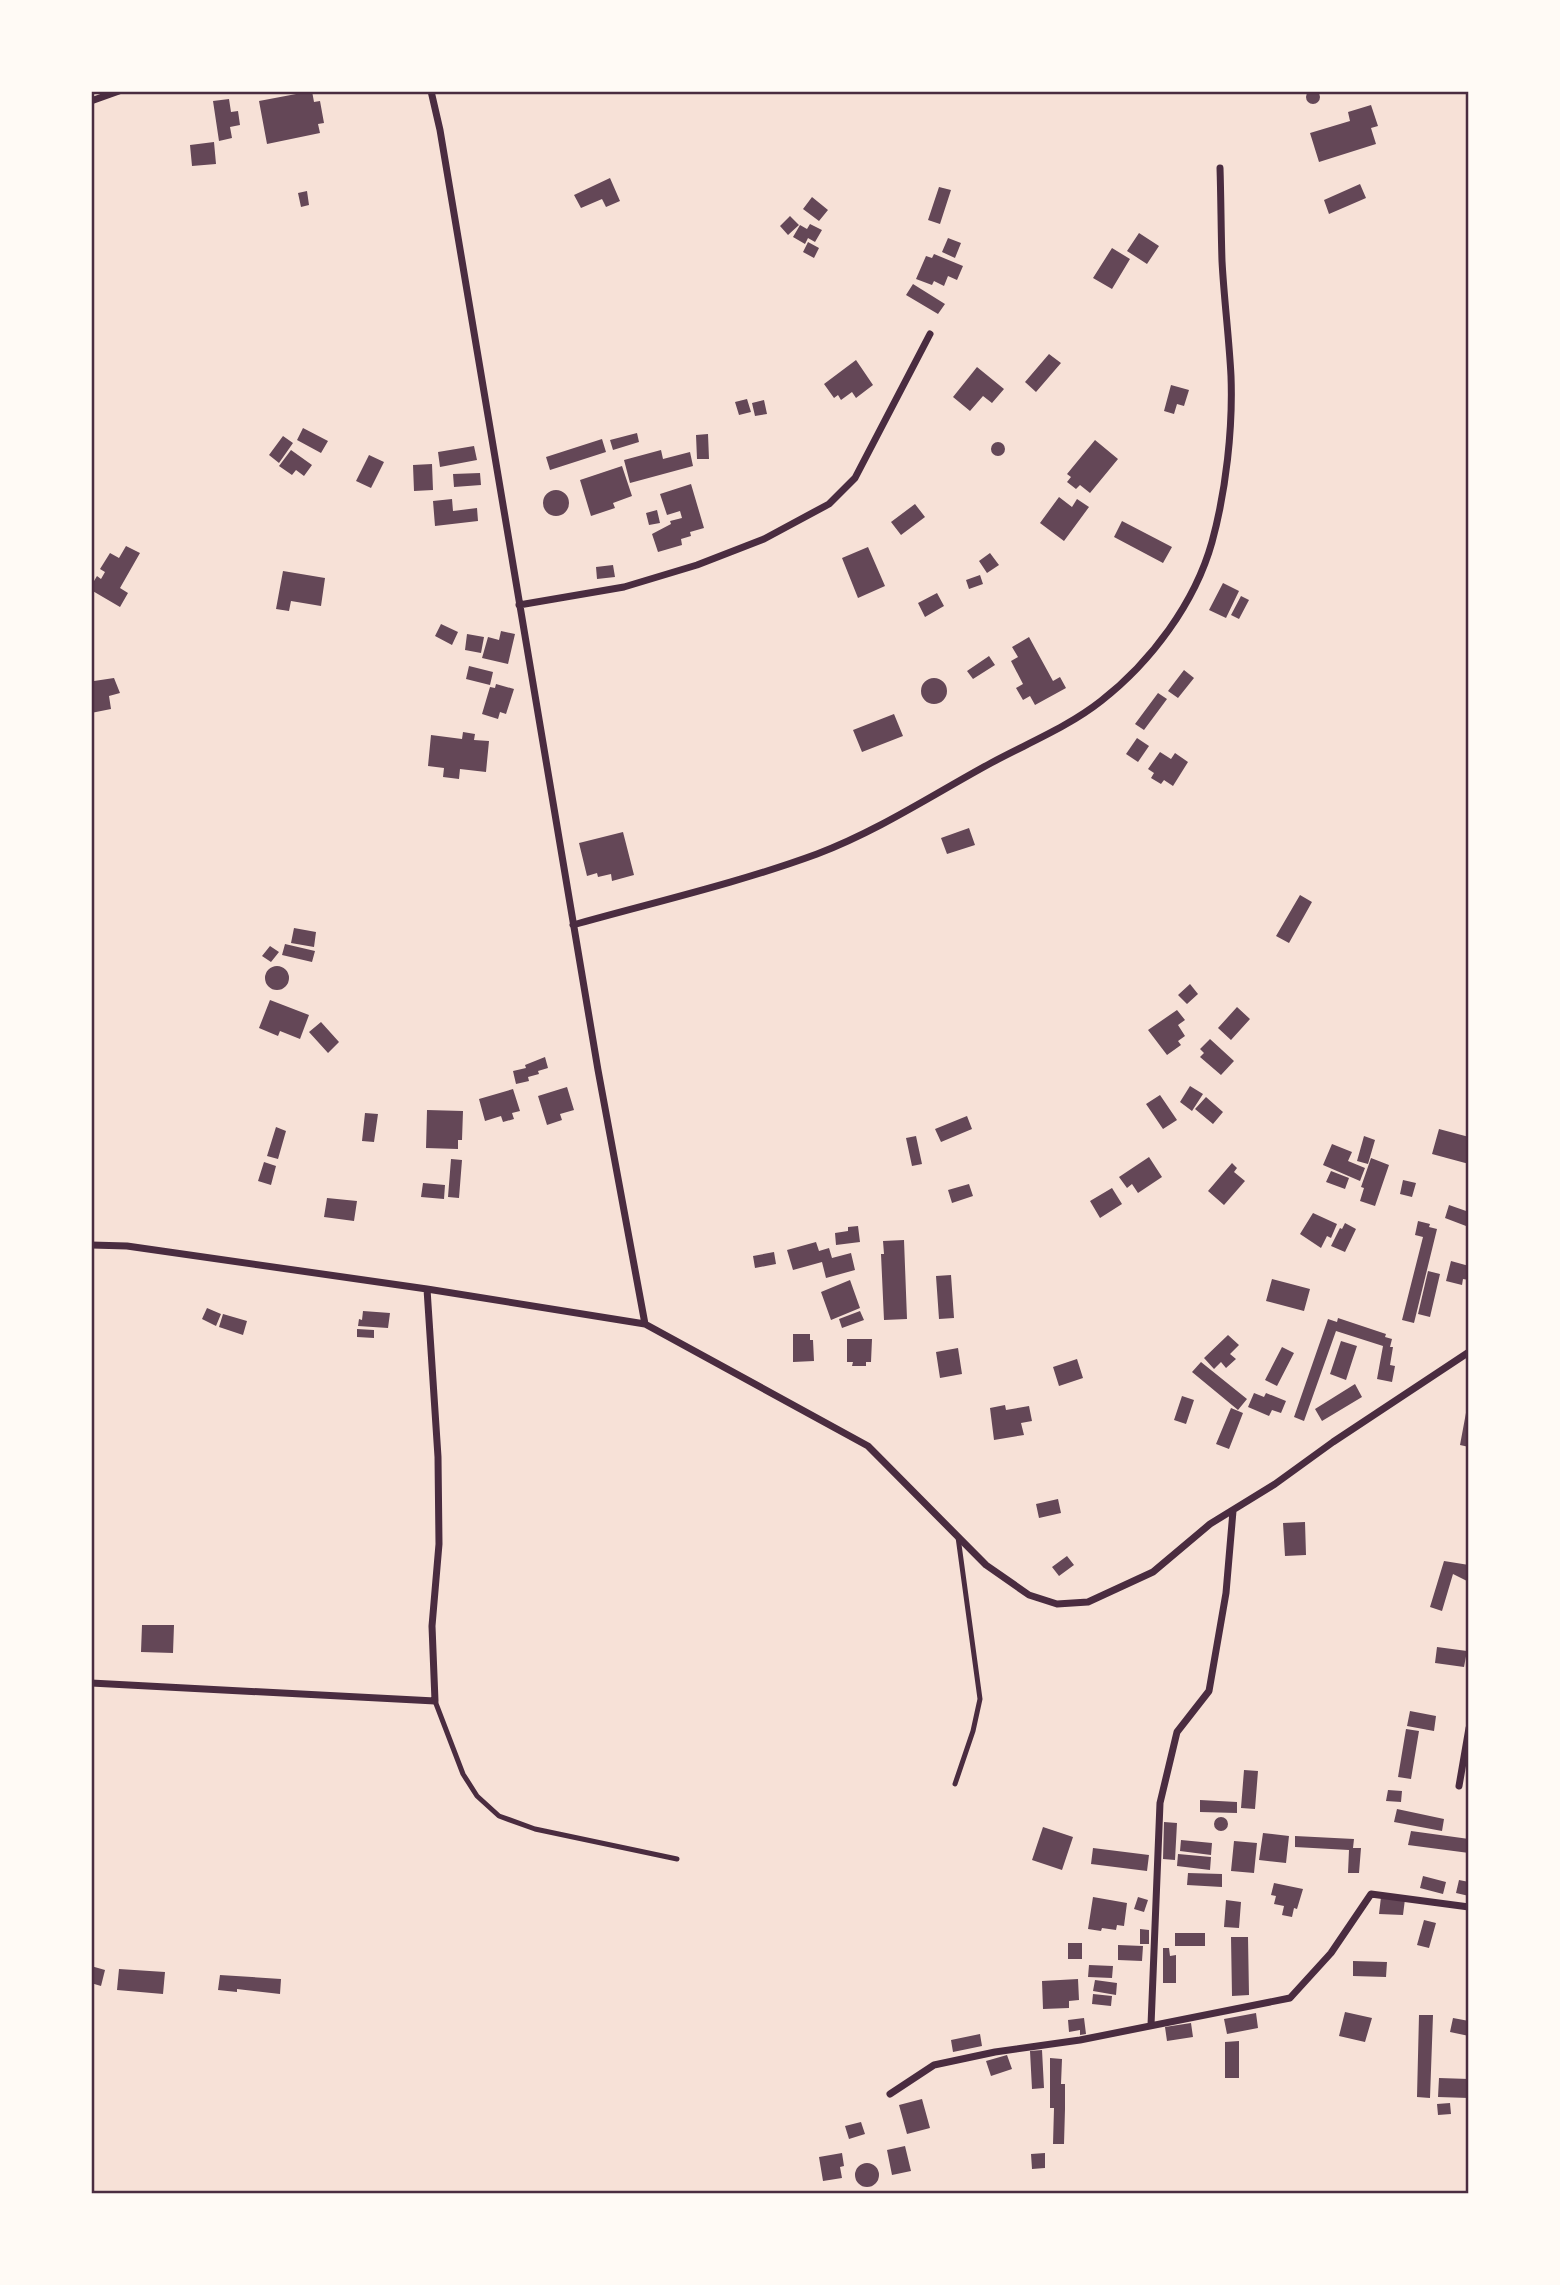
<svg xmlns="http://www.w3.org/2000/svg" width="1560" height="2285" font-family="'Nunito Sans',sans-serif">
  <style>
    .building { fill: #644757 }
    .lines { fill: none; stroke-linecap: round; stroke-linejoin: round }
    .service { stroke: #4a2c40; stroke-width: 5 }
    .minor { stroke: #4a2c40; stroke-width: 7 }
    .neatline { fill: none; stroke: #4a2c40; stroke-width: 2.5 }
  </style>
  <rect width="100%" height="100%" fill="#f7e1d7"/>
  <path class="building" d="M1306 97a7 7 0 1 1 14 0a7 7 0 1 1-14 0Z
    M312,91L314,102L320,101L324,123L318,124L320,133L267,144L259,101Z
    M229,99L231,112L238,111L240,125L230,127L232,138L219,141L213,101Z
    M1371,105L1378,126L1371,128L1376,144L1319,162L1310,133L1350,121L1348,112Z
    M214,142L216,164L192,166L190,145Z
    M610,178L620,201L606,207L602,199L581,208L574,195Z
    M1360,184L1366,198L1329,214L1324,200Z
    M939,187L951,190L940,224L928,220Z
    M307,191L309,205L301,207L298,193Z
    M812,197L828,210L819,221L803,209Z
    M790,216L799,225L788,235L780,226Z
    M810,224L822,230L815,242L808,238L805,244L793,237L800,225L807,229Z
    M1139,233L1159,246L1147,264L1127,251Z
    M948,238L961,243L955,258L942,252Z
    M808,242L819,248L814,258L803,252Z
    M1112,248L1130,259L1112,289L1093,278Z
    M934,254L963,266L957,280L948,276L944,286L934,281L932,285L916,279L926,256L932,258Z
    M913,284L945,304L938,314L906,295Z
    M1049,354L1061,363L1036,392L1025,382Z
    M856,360L873,385L856,398L852,392L841,400L838,395L834,398L824,384Z
    M977,367L1004,389L992,403L983,396L970,411L953,397Z
    M1171,385L1189,390L1184,406L1177,404L1174,414L1164,411Z
    M747,399L751,412L739,415L735,402Z
    M764,400L767,414L755,416L752,403Z
    M303,428L328,441L321,453L297,440Z
    M637,433L639,442L613,450L610,440Z
    M708,434L709,459H697L696,435Z
    M283,436L293,443L279,463L269,455Z
    M602,439L606,452L550,470L546,457Z
    M1095,440L1118,459L1090,493L1080,485L1076,489L1067,482L1071,477L1067,474Z
    M991 449a7 7 0 1 1 14 0a7 7 0 1 1-14 0Z
    M474,446L477,460L440,467L438,452Z
    M291,450L312,465L304,476L296,470L292,475L279,466Z
    M661,450L663,459L690,452L693,466L630,483L624,460Z
    M369,455L384,462L371,488L356,481Z
    M432,464L433,490L414,491L413,465Z
    M622,466L632,496L613,503L615,508L591,516L580,480Z
    M480,473L481,485L454,487L453,474Z
    M691,484L704,528L690,532L691,536L681,539L682,545L658,552L652,534L671,524L670,521L682,518L680,511L667,515L660,494Z
    M543 503a13 13 0 1 1 26 0a13 13 0 1 1-26 0Z
    M1059,497L1072,507L1077,499L1089,507L1064,541L1040,523Z
    M452,499L453,511L477,508L478,521L435,526L433,501Z
    M915,504L925,517L901,535L891,522Z
    M657,510L660,523L649,525L646,513Z
    M1122,521L1172,547L1163,563L1114,537Z
    M126,546L140,553L120,588L128,593L120,607L91,590V586L97,576L101,579L105,572L100,569L110,553L119,558Z
    M868,547L885,586L858,598L842,558Z
    M990,553L999,565L987,573L979,561Z
    M613,565L615,577L597,579L596,567Z
    M283,571L325,578L321,606L291,601L289,611L276,609Z
    M980,575L983,584L969,589L966,580Z
    M1223,583L1239,591L1226,618L1209,610Z
    M937,593L944,606L925,617L918,603Z
    M1241,596L1249,600L1239,619L1231,615Z
    M441,624L458,632L452,645L435,636Z
    M501,631L515,634L508,664L482,658L488,637L499,640Z
    M467,634L484,637L481,653L465,650Z
    M1029,637L1053,681L1060,677L1066,688L1035,705L1030,696L1023,700L1016,688L1023,684L1011,661L1018,657L1012,647Z
    M989,656L995,665L973,679L967,671Z
    M469,666L493,672L490,685L466,679Z
    M1184,670L1194,678L1178,698L1168,691Z
    M91,674L94,681L114,678L120,693L109,696L111,709L91,713Z
    M921 691a13 13 0 1 1 26 0a13 13 0 1 1-26 0Z
    M496,684L514,689L506,714L500,712L498,719L482,714L490,687L495,688Z
    M1158,693L1167,699L1144,730L1135,724Z
    M894,714L903,736L862,752L853,730Z
    M463,732L475,734L474,740L489,741L486,772L460,769L459,779L443,777L444,768L428,766L431,735L462,739Z
    M1137,738L1149,746L1138,762L1126,754Z
    M1160,752L1171,759L1175,753L1188,762L1173,786L1164,780L1161,784L1151,778L1154,773L1148,769Z
    M969,828L975,845L947,854L941,838Z
    M623,832L634,875L612,881L611,874L598,877L597,873L587,876L579,843Z
    M1300,895L1312,902L1289,943L1276,936Z
    M294,928L316,932L314,947L291,943Z
    M285,944L315,951L312,962L282,955Z
    M270,946L279,952L271,962L262,956Z
    M265 978a12 12 0 1 1 24 0a12 12 0 1 1-24 0Z
    M1190,984L1198,994L1187,1004L1178,995Z
    M270,1000L309,1015L300,1039L280,1031L278,1036L259,1028Z
    M1237,1007L1250,1019L1231,1040L1218,1028Z
    M1177,1010L1185,1020L1178,1025L1185,1036L1178,1041L1181,1045L1167,1055L1148,1030Z
    M321,1022L339,1042L328,1053L309,1032Z
    M1210,1039L1234,1061L1221,1075L1200,1057L1204,1053L1200,1049Z
    M545,1057L548,1068L538,1071L539,1074L528,1077L529,1081L516,1084L513,1071L526,1068L525,1065Z
    M1190,1086L1203,1094L1192,1111L1180,1102Z
    M567,1087L574,1110L560,1114L562,1120L547,1125L538,1096Z
    M513,1089L520,1111L512,1113L514,1119L503,1122L501,1116L485,1121L479,1099Z
    M1160,1095L1177,1120L1163,1129L1146,1104Z
    M1206,1097L1223,1112L1213,1124L1195,1109Z
    M427,1110L463,1111L462,1140H458V1149L426,1148Z
    M365,1113L378,1114L374,1142L362,1141Z
    M967,1116L972,1129L941,1142L935,1129Z
    M276,1127L286,1131L278,1159L267,1156Z
    M1439,1129L1469,1137V1164L1432,1154Z
    M916,1136L922,1164L912,1166L906,1138Z
    M1364,1136L1375,1140L1368,1164L1357,1161Z
    M1332,1144L1352,1152L1348,1161L1365,1168L1360,1181L1323,1165Z
    M1149,1157L1162,1177L1138,1193L1132,1184L1127,1188L1119,1177Z
    M1371,1158L1389,1165L1375,1206L1360,1201L1364,1188L1361,1187Z
    M451,1159L462,1160L459,1198L448,1197Z
    M264,1162L276,1166L271,1185L258,1181Z
    M1232,1163L1237,1168L1234,1172L1245,1181L1224,1205L1208,1191Z
    M1331,1171L1349,1178L1345,1189L1326,1182Z
    M1403,1180L1416,1183L1412,1197L1400,1194Z
    M423,1183L445,1185L444,1199L421,1197Z
    M969,1184L973,1196L952,1203L948,1190Z
    M1112,1188L1122,1204L1100,1218L1090,1201Z
    M327,1198L357,1201L354,1221L324,1217Z
    M1449,1205L1469,1212L1466,1226L1445,1218Z
    M1313,1213L1337,1224L1331,1238L1327,1236L1321,1248L1300,1234Z
    M1418,1221L1430,1224L1429,1227L1437,1229L1414,1323L1402,1320L1423,1237L1415,1235Z
    M1345,1223L1356,1229L1345,1252L1331,1246L1340,1228L1342,1229Z
    M858,1226L860,1242L836,1245L835,1233L848,1231V1227Z
    M904,1240L907,1319L884,1320L881,1254H884L883,1241Z
    M816,1242L819,1251L829,1248L832,1258L851,1253L855,1270L826,1278L822,1262L793,1270L787,1250Z
    M774,1252L776,1264L755,1268L753,1256Z
    M1451,1261L1469,1266V1280L1463,1279L1462,1285L1446,1281Z
    M1428,1271L1440,1274L1430,1317L1418,1314Z
    M951,1275L954,1318L939,1319L936,1276Z
    M1272,1279L1310,1289L1304,1311L1266,1301Z
    M850,1280L860,1308L831,1320L821,1292Z
    M207,1308L221,1314L216,1326L202,1319Z
    M363,1311L390,1313L388,1328L358,1326L359,1319L362,1320Z
    M860,1311L864,1320L842,1328L839,1319Z
    M223,1314L247,1321L243,1335L219,1327Z
    M1338,1318L1386,1334L1385,1337L1392,1339L1390,1347H1393L1390,1365L1395,1366L1392,1382L1377,1379L1383,1346L1336,1331L1304,1421L1294,1417L1328,1319L1337,1322Z
    M357,1329L374,1330V1338L357,1337Z
    M793,1334H810V1340H813L814,1361L793,1362Z
    M1228,1335L1239,1345L1230,1354L1236,1359L1226,1368L1221,1362L1214,1369L1204,1358Z
    M847,1339H872L871,1362H866V1366H852L853,1362H847Z
    M1341,1341L1357,1346L1346,1380L1330,1374Z
    M1282,1347L1294,1353L1277,1386L1265,1380Z
    M958,1348L962,1374L940,1378L936,1352Z
    M1077,1359L1083,1378L1059,1386L1053,1367Z
    M1201,1362L1247,1399L1238,1410L1192,1372Z
    M1355,1384L1362,1397L1322,1421L1315,1409Z
    M1254,1393L1264,1397L1266,1393L1286,1401L1281,1413L1272,1410L1269,1416L1248,1407Z
    M1182,1396L1194,1400L1186,1424L1174,1420Z
    M1468,1402H1469V1447L1460,1445Z
    M1005,1405L1006,1410L1029,1406L1032,1421L1021,1423L1024,1435L994,1440L990,1408Z
    M1231,1408L1243,1413L1229,1449L1216,1444Z
    M1058,1499L1061,1513L1039,1518L1036,1504Z
    M1305,1522L1306,1555L1285,1556L1283,1523Z
    M1067,1556L1074,1565L1059,1576L1052,1567Z
    M1444,1561L1469,1565V1582L1453,1574L1442,1611L1430,1607Z
    M142,1625H174L173,1653L141,1652Z
    M1437,1647L1467,1651L1464,1667L1435,1663Z
    M1410,1711L1436,1716L1434,1731L1407,1726Z
    M1406,1729L1419,1731L1411,1779L1398,1777Z
    M1244,1770L1258,1771L1255,1809L1241,1808Z
    M1388,1790L1402,1791L1401,1802L1386,1801Z
    M1200,1800L1237,1802V1813L1200,1812Z
    M1397,1809L1444,1819L1442,1831L1394,1822Z
    M1214 1824a7 7 0 1 1 14 0a7 7 0 1 1-14 0Z
    M1164,1822L1177,1823L1175,1860L1163,1859Z
    M1043,1827L1073,1837L1062,1870L1032,1860Z
    M1411,1831L1469,1839V1853L1408,1845Z
    M1263,1833L1289,1836L1286,1863L1259,1860Z
    M1295,1836L1354,1839L1353,1848H1361L1359,1873H1348L1349,1850L1295,1847Z
    M1181,1840L1212,1843L1211,1855L1180,1851Z
    M1234,1841L1257,1843L1254,1873L1231,1871Z
    M1093,1848L1149,1855L1147,1871L1091,1864Z
    M1178,1854L1211,1857L1210,1870L1177,1866Z
    M1188,1873L1222,1874V1887L1187,1885Z
    M1423,1876L1446,1882L1443,1894L1420,1888Z
    M1459,1880L1469,1882V1896L1456,1893Z
    M1274,1883L1303,1889L1297,1909L1294,1908L1292,1917L1282,1915L1284,1906L1274,1904L1276,1896L1271,1895Z
    M1093,1897L1127,1903L1124,1926L1117,1925L1116,1930L1102,1928L1101,1931L1088,1929Z
    M1138,1897L1148,1900L1144,1912L1134,1909Z
    M1381,1897L1405,1899L1403,1915L1379,1914Z
    M1226,1900L1241,1902L1239,1928L1224,1927Z
    M1424,1920L1436,1923L1429,1948L1417,1945Z
    M1140,1929L1149,1930V1944H1140Z
    M1175,1933H1205V1946H1175Z
    M1231,1937H1248L1249,1995L1232,1996Z
    M1068,1943H1082V1959H1068Z
    M1118,1945L1143,1946L1142,1961L1118,1960Z
    M1163,1948H1169L1170,1956L1176,1955V1983H1163Z
    M1353,1961L1387,1962L1386,1977L1353,1976Z
    M1089,1965L1113,1966L1112,1978L1088,1977Z
    M91,1966L105,1970L101,1986L91,1983Z
    M119,1969L165,1972L163,1994L117,1990Z
    M220,1975L281,1979L280,1994L237,1989V1992L218,1990Z
    M1078,1979L1079,2000L1069,2001V2008L1043,2009L1042,1981Z
    M1095,1980L1117,1983L1116,1995L1093,1991Z
    M1093,1994L1112,1996L1111,2006L1092,2004Z
    M1345,2012L1372,2018L1365,2042L1339,2036Z
    M1256,2013L1258,2028L1227,2034L1224,2019Z
    M1419,2015H1433L1430,2098L1417,2097Z
    M1084,2018L1086,2034L1080,2035V2030L1069,2032L1068,2020Z
    M1453,2018L1469,2021V2036L1450,2032Z
    M1191,2023L1193,2037L1167,2041L1165,2027Z
    M980,2034L982,2046L953,2052L951,2040Z
    M1239,2041V2078H1225V2042Z
    M1042,2050L1044,2088L1032,2089L1030,2051Z
    M1007,2055L1012,2069L991,2076L986,2061Z
    M1050,2058L1062,2059L1061,2084H1065V2109L1064,2144H1053L1054,2108H1050Z
    M1439,2078L1469,2079V2098L1438,2097Z
    M922,2099L930,2128L907,2134L899,2105Z
    M1450,2103L1451,2114L1438,2115L1437,2104Z
    M861,2122L865,2134L849,2139L845,2126Z
    M905,2146L911,2171L892,2175L887,2150Z
    M842,2153L844,2166L840,2167L842,2178L823,2181L819,2157Z
    M1045,2153V2168L1032,2169L1031,2154Z
    M855 2175a12 12 0 1 1 24 0a12 12 0 1 1-24 0Z"/>
  <g class="lines">
    <path class="service" d="M435,1701L463,1774L477,1796L499,1816L535,1829L677,1859
      M955,1784L973,1731L980,1699L958,1537"/>
    <path class="minor" d="M431,91L440,130L598,1070L645,1324
      M91,101L119,91
      M519,605L624,587L697,565L764,539L829,504L855,478L930,334
      M573,925C655,902 738,883 817,854C878,831 934,794 991,763C1028,743 1068,727 1101,701C1151,662 1195,603 1212,542C1226,491 1233,428 1231,376C1229,337 1224,299 1222,261C1221,230 1221,199 1220,168
      M91,1245L127,1246L427,1289L645,1324L868,1446L986,1565L1029,1595L1057,1604L1088,1602L1153,1572L1210,1524L1275,1484L1333,1442L1469,1352
      M91,1683L435,1701L432,1626L439,1544L438,1457L427,1289
      M1459,1786L1469,1728
      M1151,2025L1160,1803L1177,1732L1209,1691L1226,1593L1233,1511
      M890,2094L934,2065L995,2052L1080,2040L1290,1998L1331,1953L1371,1894L1469,1907"/>
  </g>
  <rect width="1560" height="2285" fill="none" stroke="#fffaf5" stroke-width="186"/>
  <rect x="93" y="93" width="1374" height="2099" class="neatline"/>
</svg>
